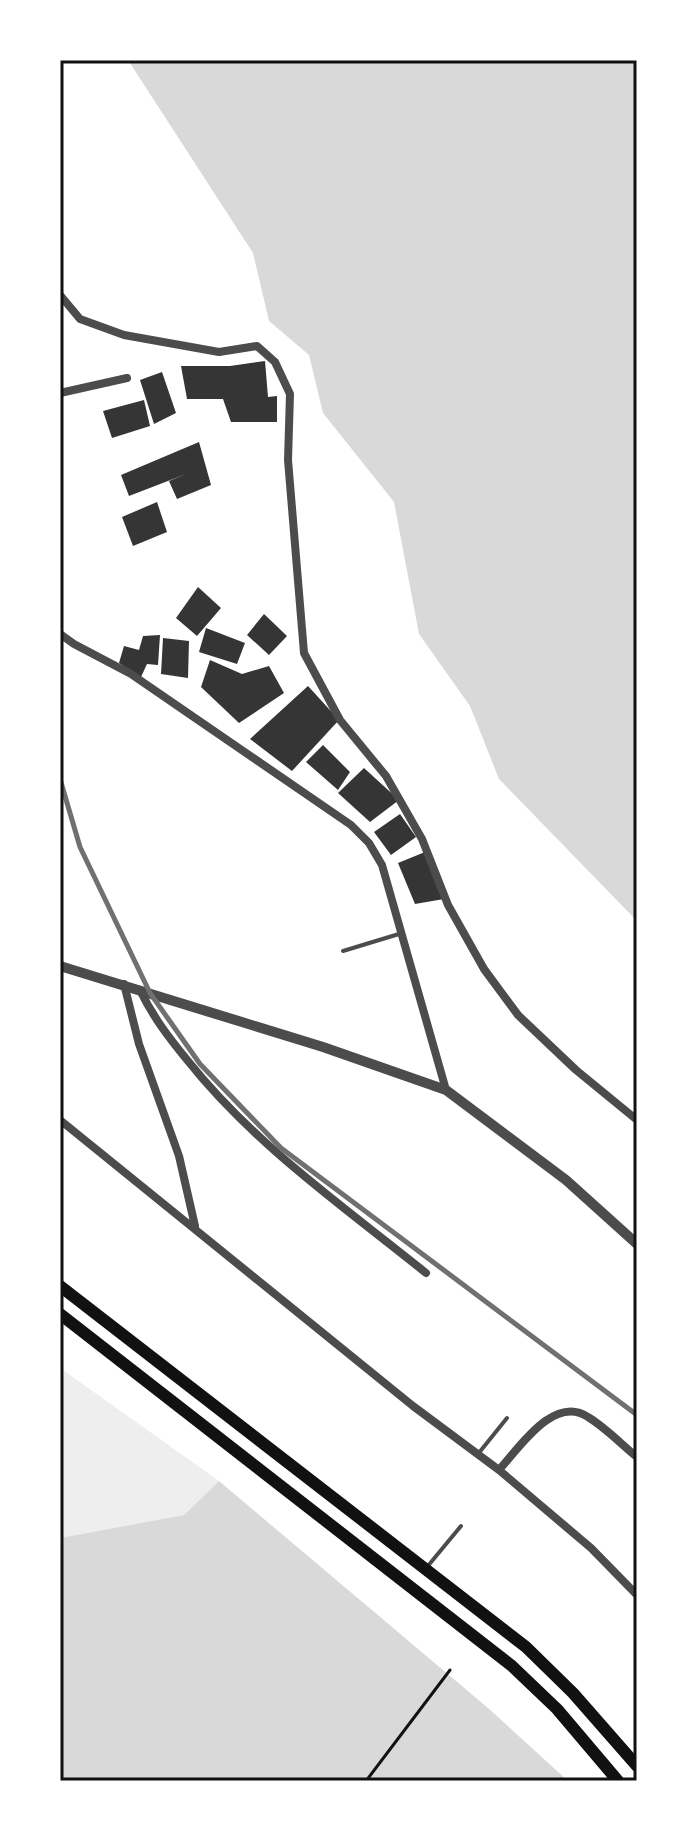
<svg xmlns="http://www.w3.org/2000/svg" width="697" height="1841" font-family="'Roboto Condensed',sans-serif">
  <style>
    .green { fill: #eee }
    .water { fill: #d9d9d9 }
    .building { fill: #353535 }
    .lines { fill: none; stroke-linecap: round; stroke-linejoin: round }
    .path { stroke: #111; stroke-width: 3 }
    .service { stroke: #4c4c4c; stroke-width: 4 }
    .minor { stroke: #4c4c4c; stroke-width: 8 }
    .tertiary { stroke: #4c4c4c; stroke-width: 10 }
    .primary { stroke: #111; stroke-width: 12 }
    .rail { stroke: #707070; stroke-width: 5 }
    .neatline { fill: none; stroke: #111; stroke-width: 3 }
  </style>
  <rect width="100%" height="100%" fill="#fff"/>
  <path class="green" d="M60,1368L219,1481L184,1515L60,1538Z"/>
  <path class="water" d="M128,60H637V921L499,779L470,706L419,634L394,502L323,413L309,355L269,321L253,253Z
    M219,1481L488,1708L568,1781H60V1538L184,1515Z"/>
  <path class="building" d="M265,361L268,397L277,396V422H231L223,399H187L181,366H230Z
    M162,372L176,413L154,424L140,380Z
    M144,400L150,426L112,438L103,411Z
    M199,442L211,485L177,499L169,481L186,474L129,496L121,475Z
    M157,502L167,532L133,546L122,517Z
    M198,587L221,608L197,636L176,618Z
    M264,614L287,636L269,655L247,635Z
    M206,628L245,643L237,664L199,652Z
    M160,635L158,665L147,664L141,677L119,663L124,646L139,650L143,636Z
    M163,638L189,641L188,678L161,674Z
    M210,660L242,674L269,666L284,693L239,723L201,687Z
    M308,686L339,720L292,771L250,739Z
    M323,745L350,772L338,790L306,762Z
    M364,768L399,800L370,822L338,793Z
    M400,814L416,837L391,855L374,832Z
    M425,852L444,899L415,904L398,863Z"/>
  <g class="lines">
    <path class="path" d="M366,1781L450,1670"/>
    <path class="service" d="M343,951L399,934
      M478,1454L507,1418
      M427,1567L461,1526"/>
    <path class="minor" d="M60,295L80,319L124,335L219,352L257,346L275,362L290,394L288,460L304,653L340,720L386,776L422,839L448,905L484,969L518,1015L576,1070L637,1120
      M60,393L127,378
      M60,634L74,644L131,674L351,825L369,843L382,865L446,1090
      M124,984L139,1044L179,1156L195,1226
      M140,990C153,1017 169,1038 188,1061C255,1145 343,1206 426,1273
      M60,1120L413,1406L499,1470L591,1548L637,1595
      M499,1470C519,1448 554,1394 588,1417C606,1428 621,1444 637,1457"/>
    <path class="tertiary" d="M60,966L323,1047L446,1090L566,1180L637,1244"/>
    <path class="primary" d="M60,1286L526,1647L573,1693L637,1766
      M60,1314L512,1666L557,1709L618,1781"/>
    <path class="rail" d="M60,779L80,847L150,993L200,1064L281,1148L637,1415"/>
  </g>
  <rect width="697" height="1841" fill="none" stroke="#ffffff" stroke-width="124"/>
  <rect x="62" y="62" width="573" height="1717" class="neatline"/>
</svg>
